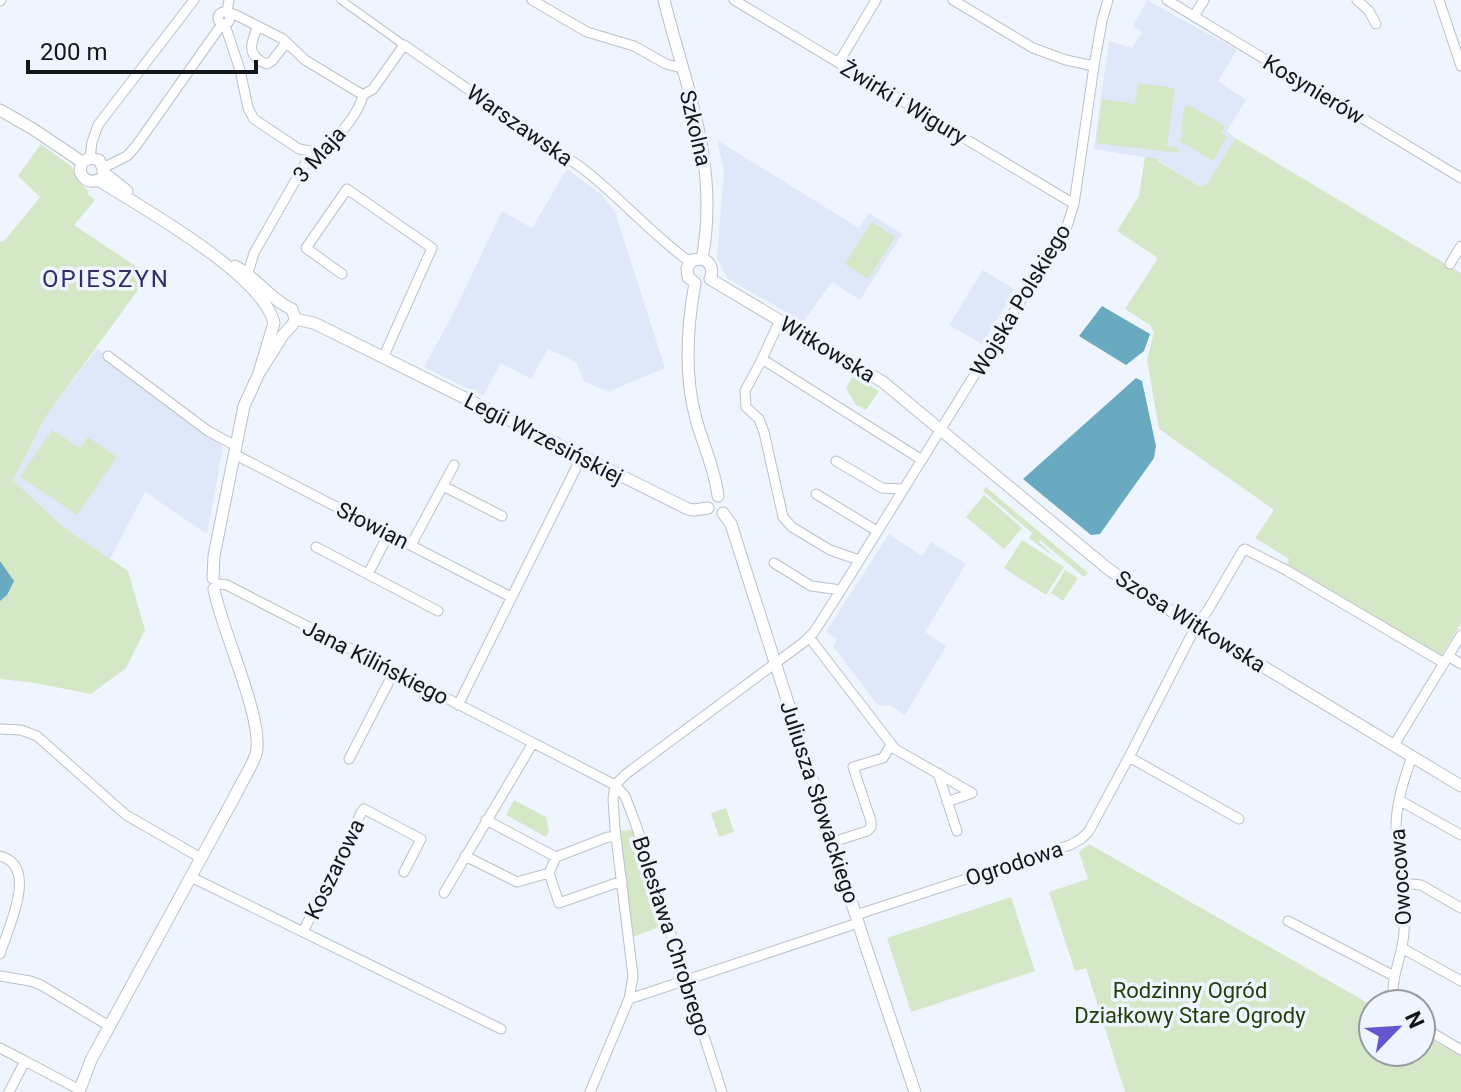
<svg xmlns="http://www.w3.org/2000/svg" width="1461" height="1092" font-family="Roboto,sans-serif">
  <style>
    .built { fill: #dfe8f8 }
    .green { fill: #d4e7c7 }
    .water { fill: #69aac1 }
    .lines { fill: none; stroke-linecap: round; stroke-linejoin: round }
    .pedestrian-casing { stroke: #bbc0c9; stroke-width: 9 }
    .minor-casing { stroke: #bbc0c9; stroke-width: 11 }
    .tertiary-casing { stroke: #bbc0c9; stroke-width: 13 }
    .pedestrian { stroke: #fff; stroke-width: 7 }
    .minor { stroke: #fff; stroke-width: 9 }
    .tertiary { stroke: #fff; stroke-width: 11 }
    .labels { text-anchor: middle; stroke-width: 7; stroke-linejoin: round; paint-order: stroke }
    .street-label { font-size: 22px; fill: #141619; stroke: #eff5fe }
    .park-label { font-size: 22px; fill: #253f0b; stroke: #eff5fe }
    .neighbourhood-label { font-size: 24px; letter-spacing: 2px; fill: #332d68; stroke: #eff5fe }
  </style>
  <rect width="100%" height="100%" fill="#eff5fe"/>
  <path class="built" d="M1147,0L1237,50L1218,81L1246,100L1227,131L1235,138L1207,185L1199,186L1156,159L1094,149L1109,41L1132,48L1142,32L1133,26Z
    M717,140L859,228L869,213L902,234L860,300L832,282L803,322L727,278L717,258L724,172Z
    M567,169L602,195L615,212L665,368L608,392L584,381L576,362L548,349L531,379L501,363L483,396L424,367L454,312L502,211L532,228Z
    M983,270L1015,290L982,344L949,325Z
    M97,348L221,443L223,447L207,534L145,492L110,559L63,527L13,480L46,416Z
    M889,534L922,556L931,542L966,564L925,632L946,646L905,715L890,705L883,706L876,703L833,646L837,639L826,632Z"/>
  <path class="green" d="M1138,83L1175,88L1167,146L1178,148L1177,153L1096,143L1102,99L1135,104Z
    M1189,105L1225,126L1221,133L1227,137L1213,161L1179,141L1183,135L1181,132L1184,108Z
    M1235,138L1461,273V623L1441,656L1287,564L1289,559L1255,538L1274,510L1159,429L1147,360L1154,332L1150,325L1125,309L1158,258L1117,231L1139,196L1145,157L1157,159L1158,161L1199,186L1207,184Z
    M41,144L72,167L78,182L89,191L87,194L95,200L74,225L149,275L46,416L13,480L63,527L128,571L145,630L126,668L91,694L35,683L0,679V242L5,240L40,197L18,176Z
    M872,222L895,237L868,279L845,264Z
    M853,376L879,391L866,410L856,405L846,388Z
    M52,430L80,448L88,437L117,457L77,515L20,477Z
    M986,487L1088,573L1084,577L1040,540L1039,542L1058,560L1029,538L1032,533L983,491Z
    M984,495L1022,528L1004,549L966,517Z
    M1022,540L1064,567L1046,595L1004,568Z
    M1065,570L1078,578L1063,601L1051,593Z
    M514,800L546,817L549,831L546,837L506,815Z
    M726,808L734,832L719,837L711,813Z
    M633,829L665,925L632,937L619,832Z
    M1089,844L1373,1006V1052H1421V1034L1461,1056V1092H1125L1086,968L1075,971L1049,892L1088,879L1079,852Z
    M1011,897L1035,971L911,1012L887,938Z"/>
  <path class="water" d="M1102,306L1150,334L1144,351L1126,365L1079,336Z
    M1136,378L1142,381L1156,446L1154,458L1100,534L1091,535L1023,479Z
    M0,561L14,581L7,595L0,601Z"/>
  <g class="lines">
    <defs>
      <path id="pedestrian" d="M341,0L404,45"/>
      <path id="minor" d="M532,0L587,32L634,46L666,64L682,68
        M734,0L1074,204
        M953,0L1033,48L1066,60L1094,66
        M1167,0L1461,178
        M1357,0L1369,11L1376,24
        M1439,0L1461,66
        M0,1L1,0
        M218 18a6 6 0 1 1 12 0a6 6 0 1 1-12 0Z
        M227,12L229,0
        M230,14H234L283,39L305,60L363,95
        M1194,16L1204,0
        M225,25L240,70L248,108L254,119L299,149L316,152
        M258,26C251,42 245,56 267,64L272,61L286,43
        M839,62L876,0
        M90,158L92,142L98,125L194,0
        M103,168L127,156L136,146L222,24
        M1450,264L1461,246
        M248,273L254,253L306,162C312,155 319,152 326,146C340,136 360,111 363,95L373,89L404,45L582,168C620,197 651,234 690,262
        M342,274L306,248L347,189L432,248L383,358
        M780,320L761,361L745,391L746,407L759,419L764,432L783,517L792,527L830,550L859,560
        M108,356L208,431L236,446
        M762,359L922,460
        M234,454L511,597
        M836,461L882,488L903,489
        M443,486L502,516
        M816,494L877,531
        M411,545L454,465
        M316,547L438,611
        M774,563L811,586L841,590
        M368,574L389,533
        M219,584L227,585L256,600L615,785L625,796L635,822L722,1092
        M809,637L895,749L972,793L947,802
        M1448,656L1461,664
        M458,705L582,456
        M0,729L21,730L37,736L126,815L201,858
        M1394,745L1461,635
        M1129,757L1239,819
        M349,759L394,672
        M938,773L957,831
        M615,785L626,774L804,642L814,632L841,590L1067,226L1074,204L1094,66L1102,21L1108,0
        M1399,800L1461,835
        M486,820L556,857
        M616,837H608L556,857L549,873L559,903L622,881
        M833,842L867,831L871,827V821L853,767L883,758L891,745
        M0,856C40,866 7,930 0,954
        M465,856L517,882L549,873
        M191,877L501,1029
        M1402,883L1421,885L1461,908
        M444,893L533,743
        M856,915L1070,845L1081,839L1089,831L1129,757L1196,626L1208,610L1243,550L1245,549L1286,570L1444,663
        M1288,921L1394,976
        M303,932L361,813L364,809L421,839L404,872
        M1402,948L1461,981
        M0,976L30,981L41,985L109,1026
        M629,999L858,923
        M1394,1004C1389,978 1403,957 1404,932C1406,897 1396,862 1396,828C1396,802 1404,780 1412,756
        M1421,1026L1461,1050
        M0,1048L25,1061L9,1092
        M25,1061L80,1090
        M590,1092L629,999L633,976L615,829L613,799L615,785"/>
      <path id="tertiary" d="M664,0C686,88 720,166 702,259
        M0,110L33,129L82,162
        M82,162L80,171C83,180 89,183 98,180
        M82,162L90,158L99,160L103,168V172
        M103,172L127,191
        M98,180C141,207 263,275 274,323L259,373
        M702,259C711,262 714,270 710,279
        M235,266C256,277 272,301 292,309L295,319
        M710,279L883,382L1107,568L1143,594L1461,786
        M695,283C687,327 684,375 696,419C703,445 715,469 718,496
        M695,283L688,277L687,268L692,260L702,259
        M295,319L314,323L688,509L694,510L708,508
        M723,513L731,524L736,540L864,941L915,1092
        M213,578L214,556L244,406L259,373L283,335L293,324L295,319
        M79,1092L91,1060L236,794C242,781 252,767 256,754C265,721 221,629 214,589"/>
    </defs>
    <use href="#pedestrian" class="pedestrian-casing"/>
    <use href="#minor" class="minor-casing"/>
    <use href="#tertiary" class="tertiary-casing"/>
    <use href="#pedestrian" class="pedestrian"/>
    <use href="#minor" class="minor"/>
    <use href="#tertiary" class="tertiary"/>
  </g>
  <g class="labels">
    <g class="street-label">
      <text transform="translate(1314 89) rotate(31)" y="8">Kosynierów</text>
      <text transform="translate(904 102) rotate(31)" y="8">Żwirki i Wigury</text>
      <text transform="translate(520 125) rotate(35)" y="8">Warszawska</text>
      <text transform="translate(696 128) rotate(77)" y="8">Szkolna</text>
      <text transform="translate(319 154) rotate(-48)" y="8">3 Maja</text>
      <text transform="translate(1020 300) rotate(-59)" y="8">Wojska Polskiego</text>
      <text transform="translate(828 349) rotate(31)" y="8">Witkowska</text>
      <text transform="translate(544 438) rotate(27)" y="8">Legii Wrzesińskiej</text>
      <text transform="translate(373 525) rotate(27)" y="8">Słowian</text>
      <text transform="translate(1191 621) rotate(32)" y="8">Szosa Witkowska</text>
      <text transform="translate(376 662) rotate(27)" y="8">Jana Kilińskiego</text>
      <text transform="translate(820 802) rotate(72)" y="8">Juliusza Słowackiego</text>
      <text transform="translate(1014 863) rotate(-18)" y="8">Ogrodowa</text>
      <text transform="translate(334 869) rotate(-64)" y="8">Koszarowa</text>
      <text transform="translate(1400 877) rotate(-94)" y="8">Owocowa</text>
      <text transform="translate(672 936) rotate(72)" y="8">Bolesława Chrobrego</text>
    </g>
    <g class="park-label">
      <text x="1190" y="998">Rodzinny Ogród<tspan x="1190" dy="25">Działkowy Stare Ogrody</tspan></text>
    </g>
    <g class="neighbourhood-label">
      <text x="106" y="287">OPIESZYN</text>
    </g>
  </g>
  <g transform="translate(1397 1028) rotate(65)"><circle r="38" fill="#eff5fe" stroke="#979ca2" stroke-width="2"/>
  <path d="M0-6L14 30L0 20L-14 30Z" fill="#6556cf"/>
  <text y="-12" font-size="22" font-weight="bold" text-anchor="middle" fill="#141619">N</text>
  </g>
  <path d="M28 60v12h228v-12" fill="none" stroke="#141619" stroke-width="4"/>
  <text x="40" y="60" font-size="24" fill="#141619" stroke="#eff5fe" stroke-width="6" paint-order="stroke">200 m</text>
</svg>
